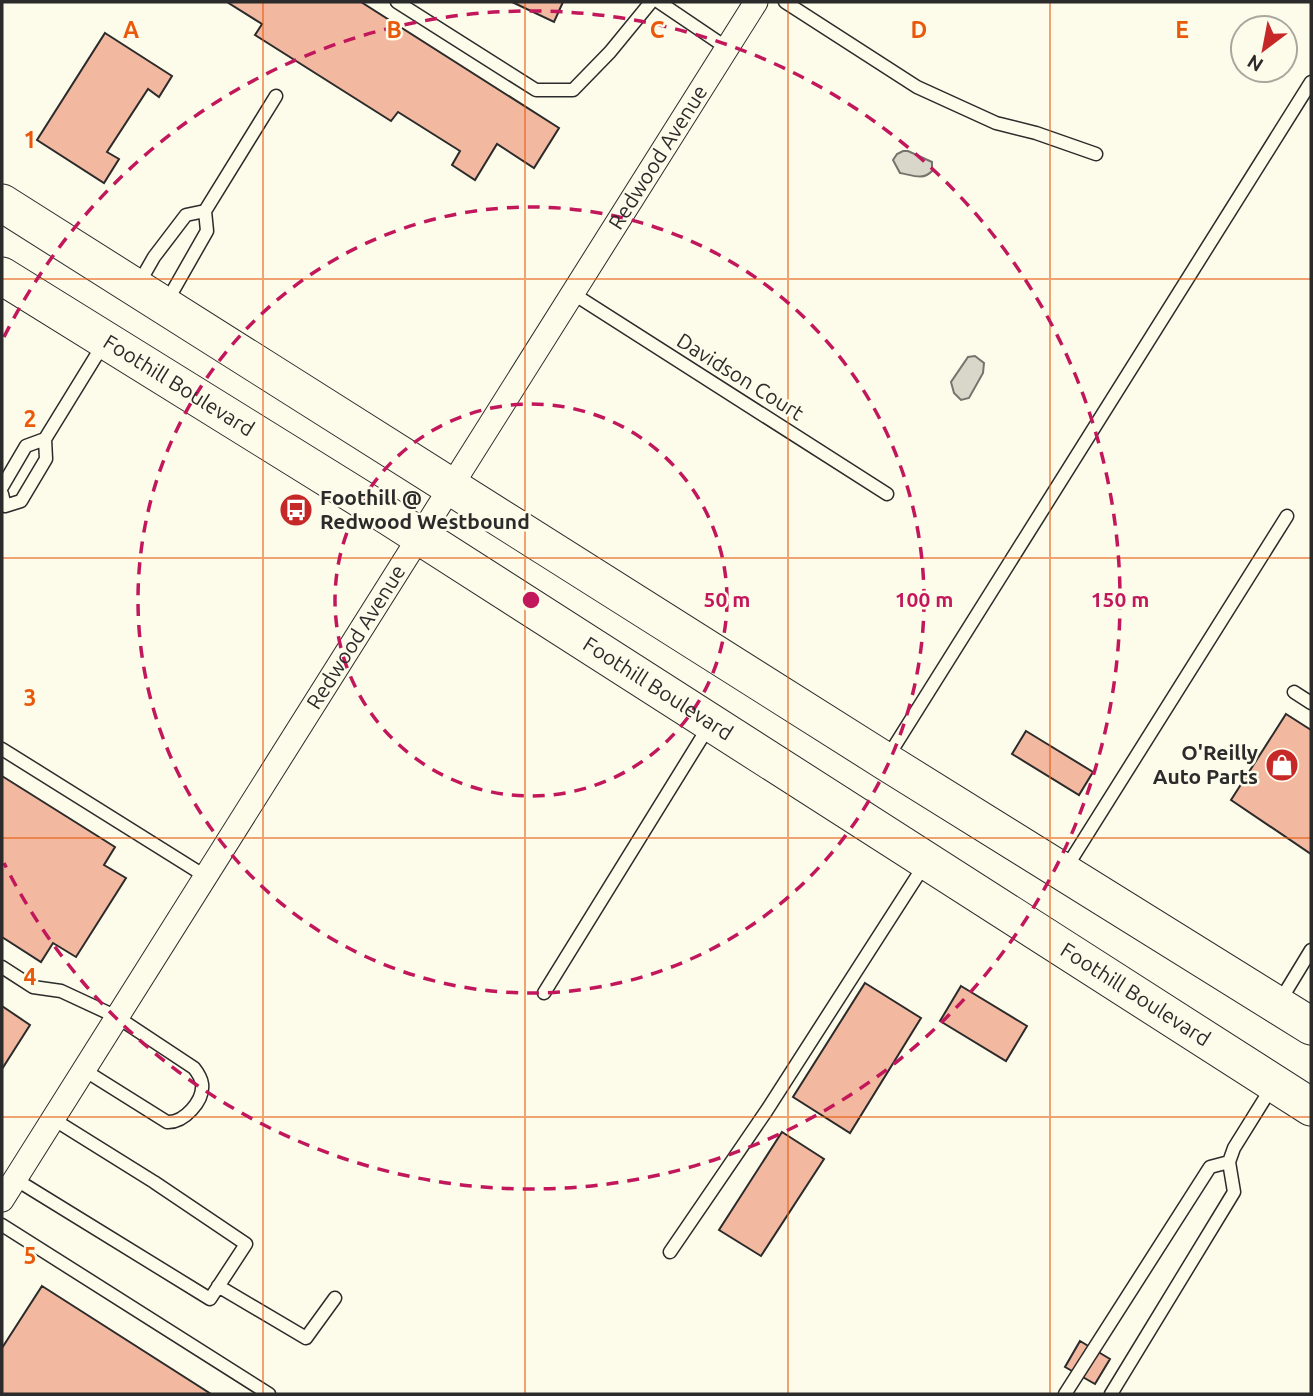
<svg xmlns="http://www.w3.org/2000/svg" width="1313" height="1396" font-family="Ubuntu,sans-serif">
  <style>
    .water { fill: #d8d7c9; stroke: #74746e; stroke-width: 2 }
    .building { fill: #f2b8a0; stroke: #2b2b2b; stroke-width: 2 }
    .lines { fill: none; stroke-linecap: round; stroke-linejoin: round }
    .service-casing { stroke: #2b2b2b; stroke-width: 15 }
    .minor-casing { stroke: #2b2b2b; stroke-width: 25 }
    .primary-casing { stroke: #2b2b2b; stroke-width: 39 }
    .service { stroke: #fdfbea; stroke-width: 12 }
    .minor { stroke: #fdfbea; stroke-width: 23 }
    .primary { stroke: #fdfbea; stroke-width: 37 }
    .grid { fill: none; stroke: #e8590c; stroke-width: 2; stroke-opacity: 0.55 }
    .ring { fill: none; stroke: #c2185b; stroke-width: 3.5; stroke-dasharray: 12 9 }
    .labels { text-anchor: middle; stroke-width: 5; stroke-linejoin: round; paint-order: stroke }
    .street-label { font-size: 21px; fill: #2b2b2b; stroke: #fdfbea }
    .poi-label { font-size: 21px; font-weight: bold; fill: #2b2b2b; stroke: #fdfbea; text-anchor: start }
    .grid-label { font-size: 23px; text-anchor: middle; font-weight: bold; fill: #e8590c; stroke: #fdfbea; stroke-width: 5; stroke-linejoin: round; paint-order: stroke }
    .centre { fill: #c2185b; stroke: #fdfbea; stroke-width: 3.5 }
    .ring-label { font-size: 21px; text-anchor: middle; font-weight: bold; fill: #c2185b; stroke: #fdfbea; stroke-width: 5; stroke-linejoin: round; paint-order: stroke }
  </style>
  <rect width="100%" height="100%" fill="#fdfbea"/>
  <path class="water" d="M903,151H908L932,162V171C923,181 912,175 900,173L893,160L897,154Z
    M975,356L984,363L983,373L969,398L961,400L954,393L951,382L968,357Z"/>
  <path class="building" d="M227,2H361L559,128L534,168L497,144L475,180L452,165L460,151L398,112L391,121L255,35L262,24Z
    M512,2H563L554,22Z
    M105,33L172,76L159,97L148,89L107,152L119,159L104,183L37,140Z
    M1286,714L1311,730V854L1231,800Z
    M1026,731L1093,772L1079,795L1012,754Z
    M2,776L115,847L104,865L126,878L76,957L53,943L41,962L2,937Z
    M865,983L921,1018L850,1133L793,1097Z
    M961,986L1027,1026L1006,1061L940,1021Z
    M2,1006L30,1025L2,1069Z
    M782,1132L824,1159L761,1256L719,1230Z
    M42,1286L211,1394H2V1348Z
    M1080,1341L1110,1359L1095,1384L1065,1367Z"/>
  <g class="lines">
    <defs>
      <path id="service" d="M397,2L536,90H573L610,52L651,2
        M659,2L727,48
        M785,2L917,87L996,123L1036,133L1096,154
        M138,285L154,257L186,215L205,211
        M572,293L887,494
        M166,303L207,231L205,211L276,96
        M45,439L104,343
        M2,487L26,446L45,439L46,459L21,501L5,506L2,494
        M1294,692L1311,703
        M2,749L205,876
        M887,758L1311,82
        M1066,868L1287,516
        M2,967L33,987L61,991L117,1017L194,1068C198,1073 201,1077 202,1084C204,1101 184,1123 167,1122L84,1070
        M544,993L709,726
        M1280,1001L1311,950
        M15,1179L210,1299L246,1244L154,1182L53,1119
        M2,1225L269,1394
        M670,1252L767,1110L925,864
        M218,1286L306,1338L335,1298
        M1065,1394L1210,1167L1229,1162
        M1111,1394L1234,1192L1229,1162L1234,1148L1272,1087"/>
      <g id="minor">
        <path id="s1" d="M2,1200L756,2"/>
      </g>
      <g id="primary">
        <path d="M2,203L885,761L1311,1026"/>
        <path id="s2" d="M2,276L371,505L1311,1107"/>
      </g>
    </defs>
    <use href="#service" class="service-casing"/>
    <use href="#minor" class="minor-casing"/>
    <use href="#primary" class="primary-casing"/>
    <use href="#service" class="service"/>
    <use href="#minor" class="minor"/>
    <use href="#primary" class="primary"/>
  </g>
  <path class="grid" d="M263,2V1394M525,2V1394M788,2V1394M1050,2V1394M2,279H1311M2,558H1311M2,838H1311M2,1117H1311"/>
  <g class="ring">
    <circle cx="531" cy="600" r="196"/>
    <circle cx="531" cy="600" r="393"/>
    <path d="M4 337A589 589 0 1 1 4 863"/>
  </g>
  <defs>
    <symbol id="bus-disc" viewBox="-11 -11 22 22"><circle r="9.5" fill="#c62828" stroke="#fdfbea"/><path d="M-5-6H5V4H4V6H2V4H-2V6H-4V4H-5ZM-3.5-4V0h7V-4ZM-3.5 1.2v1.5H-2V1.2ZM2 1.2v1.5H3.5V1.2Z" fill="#fff"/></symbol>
    <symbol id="shop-disc" viewBox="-11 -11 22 22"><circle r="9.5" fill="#c62828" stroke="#fdfbea"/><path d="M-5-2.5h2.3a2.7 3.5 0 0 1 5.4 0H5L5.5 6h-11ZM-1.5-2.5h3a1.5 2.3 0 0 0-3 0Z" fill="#fff"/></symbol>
  </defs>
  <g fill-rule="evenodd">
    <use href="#bus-disc" x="277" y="491" width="38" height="38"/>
    <use href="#shop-disc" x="1263" y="746" width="38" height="38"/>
  </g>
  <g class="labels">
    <g class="street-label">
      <text dy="7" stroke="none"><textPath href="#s1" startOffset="1232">Redwood Avenue</textPath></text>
      <text transform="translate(740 377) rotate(32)" y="7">Davidson Court</text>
      <text dy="7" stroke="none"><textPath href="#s2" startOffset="208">Foothill Boulevard</textPath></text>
      <text dy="7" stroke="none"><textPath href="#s1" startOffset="665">Redwood Avenue</textPath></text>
      <text dy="7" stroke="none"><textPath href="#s2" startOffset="775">Foothill Boulevard</textPath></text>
      <text dy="7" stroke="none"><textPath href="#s2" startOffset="1342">Foothill Boulevard</textPath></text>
    </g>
    <g class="poi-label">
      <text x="320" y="505">Foothill @<tspan x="320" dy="24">Redwood Westbound</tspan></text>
      <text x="1258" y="760" text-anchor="end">O'Reilly<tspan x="1258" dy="24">Auto Parts</tspan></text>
    </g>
  </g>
  <g class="grid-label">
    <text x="131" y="38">A</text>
    <text x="394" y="38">B</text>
    <text x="657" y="38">C</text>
    <text x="919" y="38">D</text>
    <text x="1182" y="38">E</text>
    <text x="30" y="148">1</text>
    <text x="30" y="427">2</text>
    <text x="30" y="706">3</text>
    <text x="30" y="985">4</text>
    <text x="30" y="1264">5</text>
  </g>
  <circle cx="531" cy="600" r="10" class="centre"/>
  <g class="ring-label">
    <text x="727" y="607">50 m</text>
    <text x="924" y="607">100 m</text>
    <text x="1120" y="607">150 m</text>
  </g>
  <rect width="1313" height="1396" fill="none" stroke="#2b2b2b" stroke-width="7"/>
  <g transform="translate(1264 49) rotate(212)"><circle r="33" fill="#fdfbea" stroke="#a9a89e" stroke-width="2"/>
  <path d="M0-5L12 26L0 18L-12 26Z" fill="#c62828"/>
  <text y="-10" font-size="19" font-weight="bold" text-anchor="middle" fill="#2b2b2b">N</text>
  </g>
</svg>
